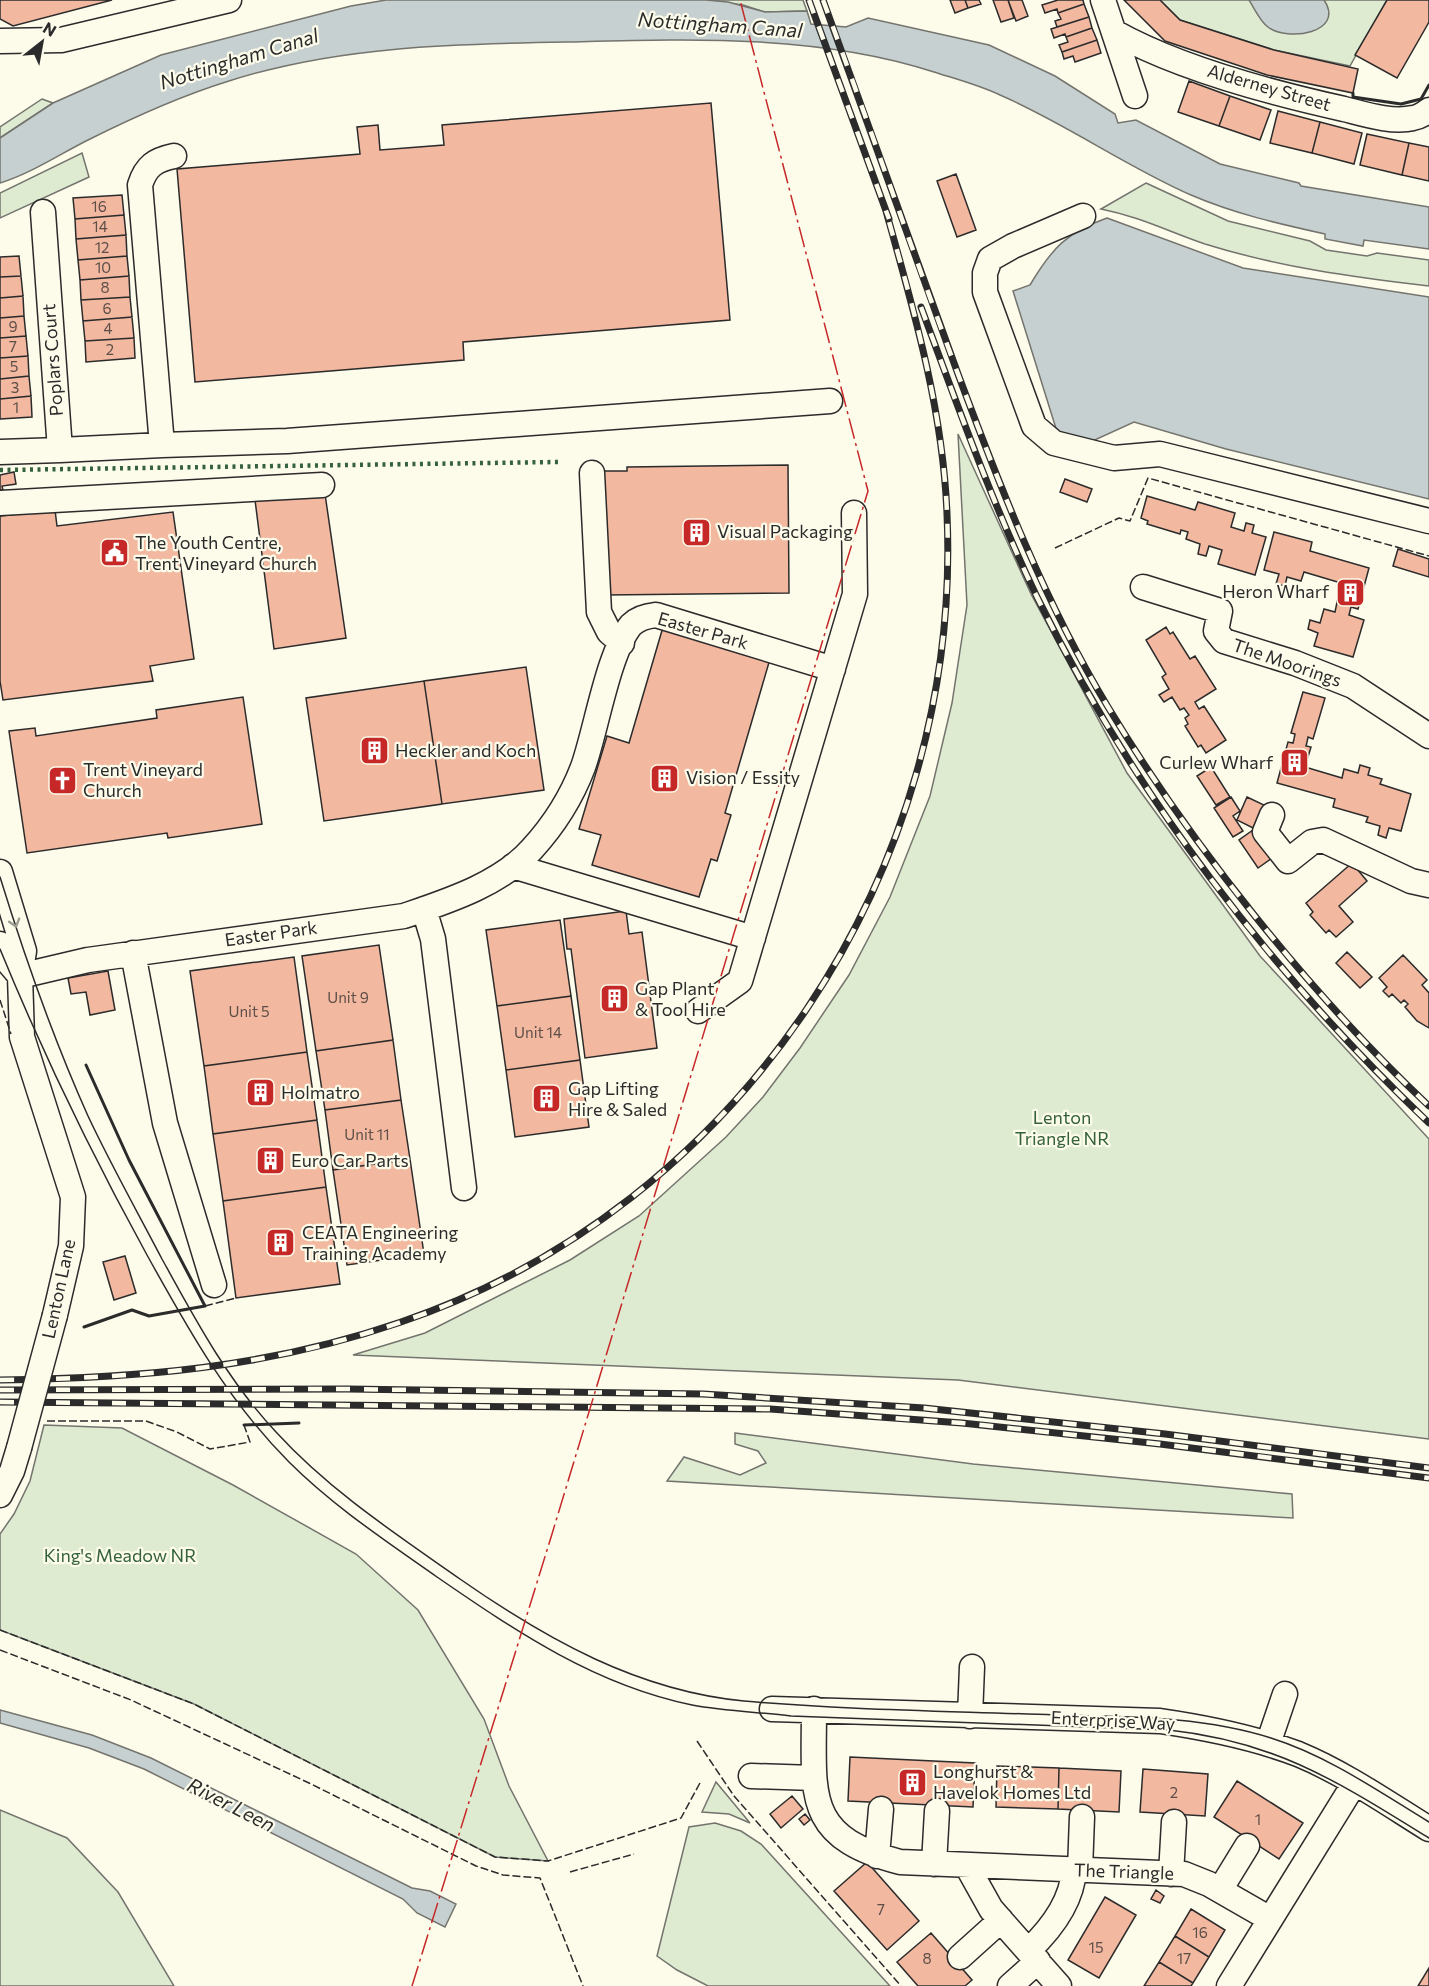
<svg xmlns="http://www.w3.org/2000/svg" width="1429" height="1986" font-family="Commissioner,sans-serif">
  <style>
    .green { fill: #deebd1; stroke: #74746e; stroke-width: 1.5 }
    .water { fill: #c7d0d0; stroke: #74746e; stroke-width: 1.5 }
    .building { fill: #f2b8a0; stroke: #2b2b2b; stroke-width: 1.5 }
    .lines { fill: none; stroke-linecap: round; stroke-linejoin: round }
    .minor-casing { stroke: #2b2b2b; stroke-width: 27 }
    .minor { stroke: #fdfbea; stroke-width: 24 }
    .tram { stroke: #2b2b2b; stroke-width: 1.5 }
    .rail-casing { stroke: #2b2b2b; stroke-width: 7 }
    .rail { stroke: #fdfbea; stroke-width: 4.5; stroke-dasharray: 14; stroke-linecap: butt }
    .minor-bridge-casing { stroke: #2b2b2b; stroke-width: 27; stroke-linecap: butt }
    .minor-bridge { stroke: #fdfbea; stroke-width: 24 }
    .hedge { stroke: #34623c; stroke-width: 4.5; stroke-dasharray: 3 4.5; stroke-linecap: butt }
    .fence { stroke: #2b2b2b; stroke-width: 1.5; stroke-dasharray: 8 3; stroke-linecap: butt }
    .wall { stroke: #2b2b2b; stroke-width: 3 }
    .power { stroke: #c62828; stroke-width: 1.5; stroke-dasharray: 21 4.5 3 4.5; stroke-linecap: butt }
    .oneway { stroke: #9e9d94 }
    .labels { text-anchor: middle; stroke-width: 4.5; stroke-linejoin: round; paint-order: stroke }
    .number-label { font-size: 15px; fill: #5d4e48 }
    .street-label { font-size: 18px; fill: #2b2b2b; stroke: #fdfbea }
    .poi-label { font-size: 18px; fill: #2b2b2b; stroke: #fdfbea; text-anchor: start }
    .park-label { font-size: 18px; fill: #34623c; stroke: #fdfbea }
    .water-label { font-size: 20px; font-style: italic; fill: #2b2b2b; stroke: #fdfbea }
  </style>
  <rect width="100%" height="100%" fill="#fdfbea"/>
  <path class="green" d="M706,0H803L807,11L765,12L743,5Z
    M1160,0H1387L1350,66L1274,50L1180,20Z
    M42,99L53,103L0,138V127Z
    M82,153L89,177L0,218V193Z
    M1146,183L1228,221L1310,241L1326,250L1367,256L1377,253L1429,260V286C1352,277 1279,267 1205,244C1167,231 1141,217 1101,209Z
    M958,434L1031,594L1127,773L1260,956L1429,1139V1439L958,1380L353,1355L425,1333L570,1260L639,1216L726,1137L763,1097L800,1048L849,975L890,897L930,796L952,703L967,605Z
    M44,1425L122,1428L233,1485L356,1554L418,1610L484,1719L509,1786L548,1861L495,1857L194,1704L0,1630V1534L14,1514L30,1481Z
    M735,1433L973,1464L1292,1494L1293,1518L667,1481L684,1457L740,1475L766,1463L758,1451L735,1444Z
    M716,1782L750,1823L729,1814L702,1812Z
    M0,1810L67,1838L118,1892L174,1986H0Z
    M715,1823L741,1831L761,1844L890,1986H708L677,1970L657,1956L689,1827Z"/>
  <path class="water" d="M386,0H706L728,2L765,12L807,11L811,24L846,27L868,18L989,45L1055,76L1115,114L1118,123L1136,120L1220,164L1299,183L1301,186L1429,207V249L1364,240L1363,246L1325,239V234C1280,224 1235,214 1191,195C1125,166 1065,123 1000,95C979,85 956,79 934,72C818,34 688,39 567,42C454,44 338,46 229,81C180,96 134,117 88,140C60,154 30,174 0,183V138L53,103L161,55L351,6Z
    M1249,0H1324C1346,33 1287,42 1268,27C1259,20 1255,9 1249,0Z
    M1107,218L1243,268L1429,297V499L1226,449L1134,422L1086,444L1059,438L1013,291L1030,285C1052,248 1067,232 1107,218Z
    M0,1710L92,1735L151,1758L412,1888L430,1891L456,1904L445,1927L417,1913L403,1899L144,1769L89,1748L0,1723Z"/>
  <path class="building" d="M0,0H112L13,26L0,19Z
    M950,0H965L968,8L955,13Z
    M965,0H979L981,4L968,8Z
    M993,0H1008L1014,18L1001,22Z
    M1008,0H1022L1028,16L1016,21Z
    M1058,0H1083L1084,4L1058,13L1057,9L1045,13L1042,5Z
    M1124,0H1160L1180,20L1274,50L1358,69L1353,93L1267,75L1165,41Z
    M1387,0H1429V22L1397,78L1355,55Z
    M1084,4L1089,17L1057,27L1055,21L1061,19L1058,13Z
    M1089,17L1092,28L1066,37L1065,34L1054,38L1051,29Z
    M1092,28L1097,40L1062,52L1059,45L1068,42L1066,37Z
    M1097,40L1101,53L1075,62L1073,56L1064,59L1062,52Z
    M1189,81L1230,96L1219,126L1178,112Z
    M1230,96L1271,110L1260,140L1219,126Z
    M711,103L730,320L463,342L464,360L195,382L177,169L360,154L357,127L378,125L380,150L444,145L442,125Z
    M1278,111L1320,122L1312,153L1270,143Z
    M1320,122L1362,133L1354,164L1312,153Z
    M1367,134L1409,143L1402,175L1360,165Z
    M1409,143L1429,147V181L1402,175Z
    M956,174L976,230L957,237L937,181Z
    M122,195L124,215L75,219L73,198Z
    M124,215L126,235L76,239L75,219Z
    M126,235L127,256L78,260L76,239Z
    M19,256L21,276L0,277V257Z
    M127,256L129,276L80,280L78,260Z
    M21,276L23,296L0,298V277Z
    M129,276L130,297L81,300L80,280Z
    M23,296L24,316L0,318V298Z
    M130,297L132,317L83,321L81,300Z
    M24,316L26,336L0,338V318Z
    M132,317L134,338L85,341L83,321Z
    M26,336L28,356L0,358V338Z
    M134,338L135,358L86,362L85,341Z
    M28,356L29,376L0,379V358Z
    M29,376L31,396L0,399V379Z
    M31,396L32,417L0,419V399Z
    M788,465L789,593L605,595L603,471H627V467Z
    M14,472L16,484L2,486L3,490H0V475Z
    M1065,479L1092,489L1087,502L1060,492Z
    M325,494L346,638L274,649L255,500Z
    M1147,496L1195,510L1198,502L1235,513L1231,527L1244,531L1246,523L1254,525L1252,533L1266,537L1255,575L1218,564L1222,550L1209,546L1206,556L1198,554L1200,544L1186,539L1188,532L1181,530L1180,534L1147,524L1148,521L1141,518Z
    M55,510L57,526L173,512L194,659L150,666L153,681L3,700L0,681V516Z
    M1274,532L1312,542L1310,551L1369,568L1358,609L1351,607L1349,615L1364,620L1353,657L1314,646L1318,633L1308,629L1310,620L1320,623L1324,609L1335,612L1341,583L1304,572L1301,581L1287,577L1285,586L1276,584L1279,574L1264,570Z
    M1398,549L1429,559V577L1393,566Z
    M663,627L770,659L725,813L731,815L717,861L711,859L699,897L592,865L601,835L579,829L607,736L629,743Z
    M1166,627L1170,634L1173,632L1190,659L1195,656L1216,689L1195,702L1199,709L1204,706L1226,740L1206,753L1201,745L1198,747L1185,726L1188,724L1185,718L1189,715L1184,708L1180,710L1172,697L1164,702L1159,695L1169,689L1162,677L1166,674L1146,640Z
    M526,667L544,790L442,804L424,681Z
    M424,681L442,804L324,821L306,698Z
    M1303,692L1325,698L1313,739L1308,737L1307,742L1306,746L1311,747L1305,767L1342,778L1344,769L1358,773L1360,765L1370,768L1368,775L1382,779L1380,784L1411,794L1401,831L1389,828L1386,838L1378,835L1380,826L1366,822L1368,817L1333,807L1335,799L1277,783L1288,742L1293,743L1294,739L1295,734L1291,733Z
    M243,697L262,824L168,838L167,833L27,853L9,731L35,728L36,736L157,718L156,710Z
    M1211,767L1230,797L1216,805L1197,776Z
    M1231,797L1240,811L1233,816L1243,831L1233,837L1214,808Z
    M1247,797L1264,805L1253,828L1237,820Z
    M1253,830L1272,858L1258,868L1239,840Z
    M1352,863L1367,881L1339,906L1353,922L1336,937L1329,930L1326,933L1310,915L1313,912L1306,903Z
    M626,911L629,934L642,932L657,1048L585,1058L571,949H567L564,919Z
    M560,920L571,996L497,1006L486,930Z
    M379,945L393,1040L316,1051L302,956Z
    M1347,952L1372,977L1360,988L1336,963Z
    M1403,955L1427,980L1422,985L1429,993V1028L1417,1021L1405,1007L1408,1004L1404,1000L1401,1003L1392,994L1389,997L1383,991L1387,987L1379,978Z
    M294,957L307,1052L204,1066L190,971Z
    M108,971L115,1010L90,1015L86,992L71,994L68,978Z
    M571,996L580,1060L506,1070L497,1006Z
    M393,1040L401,1100L325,1110L316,1051Z
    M307,1052L317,1120L213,1134L204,1066Z
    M580,1060L589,1127L515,1137L506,1070Z
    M401,1100L410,1159L333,1170L325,1110Z
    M317,1120L326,1187L223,1201L213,1134Z
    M410,1159L424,1254L347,1265L333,1170Z
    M326,1187L340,1284L236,1298L223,1201Z
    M125,1256L136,1293L114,1300L103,1262Z
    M850,1757L975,1763L973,1807L848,1801Z
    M997,1766L1059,1768L1058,1809L996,1807Z
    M1059,1768L1121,1771L1119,1812L1058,1809Z
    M1143,1769L1208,1774L1205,1816L1140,1812Z
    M1237,1781L1303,1823L1279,1859L1214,1817Z
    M792,1796L803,1809L781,1828L770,1814Z
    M805,1814L810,1820L804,1825L799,1819Z
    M867,1862L919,1921L887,1950L834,1891Z
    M1156,1890L1164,1896L1160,1903L1151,1899Z
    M1105,1897L1136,1915L1099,1978L1068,1960Z
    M1191,1909L1225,1930L1209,1957L1175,1936Z
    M931,1933L972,1980L965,1986H918L897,1962Z
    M1175,1936L1209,1957L1193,1983L1159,1962Z
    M1159,1962L1193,1983L1191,1986H1144Z
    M1429,1968V1986H1418Z"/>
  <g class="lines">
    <defs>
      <path id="minor" d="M1103,0L1135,96
        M1114,32C1178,68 1272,93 1344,109C1364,114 1392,123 1413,118C1419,117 1424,114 1429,110
        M0,41L61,40L229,0
        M1083,216L1013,246L990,259L985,273V292L1034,426L1054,443L1114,458L1160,454L1429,521
        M162,445L287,441L830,401
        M60,450L162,445L140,185C146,166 155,160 174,156
        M0,452L60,450L43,212
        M592,473L599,612L609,632L622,643
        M0,503L322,485
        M1143,587L1220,611L1216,631L1224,641L1295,663L1353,686L1429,736
        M1272,815L1265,832L1288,861L1312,842L1323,840L1411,881L1429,885
        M513,866L753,938
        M0,872L24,951L20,976L22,1037L73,1197L71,1246L55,1315
        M424,909L433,939L464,1188
        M0,944L9,963L20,976
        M133,953L165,1123L214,1285
        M20,976L88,960L404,916C448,901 501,884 532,849C553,826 572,796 583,767C596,731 608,653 631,625C638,618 646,616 656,615L833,669
        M698,1011L740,981L855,594L854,513
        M0,1495L12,1471L19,1448
        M772,1709L1160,1721C1208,1728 1253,1737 1298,1754C1344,1773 1387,1803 1429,1829
        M814,1709C814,1795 803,1837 900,1862L1184,1874L1209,1884L1270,1919
        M970,1716L972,1667
        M1268,1744L1285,1694
        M751,1776L814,1778
        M877,1856L881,1809
        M934,1864L937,1811
        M967,1866L991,1909L1059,1986
        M1080,1870L1082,1817
        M1171,1874L1174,1822
        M1220,1890L1247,1846
        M1029,1950C1051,1929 1072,1902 1074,1870
        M960,1957L1001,1920
        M1010,1986L1038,1961
        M1229,1986L1354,1784"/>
    </defs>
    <use href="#minor" class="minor-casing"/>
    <use href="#minor" class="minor"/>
    <path class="tram" d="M0,877C25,958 53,1038 88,1116C111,1165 137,1211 162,1259C195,1319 228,1381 276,1432C330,1491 396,1534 460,1579C546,1639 638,1691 744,1701C847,1710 952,1711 1055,1715C1128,1717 1201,1716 1271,1738C1328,1756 1378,1791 1429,1822
      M0,949C43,1054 92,1155 147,1255C188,1329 228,1401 289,1462C333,1506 386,1541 437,1577C517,1632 595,1685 692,1705C724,1711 757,1712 791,1716L1169,1730C1278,1742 1338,1782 1429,1838"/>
    <defs>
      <path id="rail" d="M809,0L889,219
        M823,0C869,124 912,250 958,374C1000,487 1045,603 1108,707C1192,846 1311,995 1429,1106
        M921,307C957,404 992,503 1037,597C1134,794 1270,972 1429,1123
        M0,1380C140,1378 267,1368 401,1322C740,1207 963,870 947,514C943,410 914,311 886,211
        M0,1390L347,1389L703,1394L924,1408L1165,1434L1429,1468
        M0,1402L770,1409L962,1423L1160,1444L1429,1478"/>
    </defs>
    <use href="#rail" class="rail-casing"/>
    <use href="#rail" class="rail"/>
    <defs>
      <path id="minor-bridge" d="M19,1448L55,1315"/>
    </defs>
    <use href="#minor-bridge" class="minor-bridge-casing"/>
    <use href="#minor-bridge" class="minor-bridge"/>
    <path class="hedge" d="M0,470L558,462"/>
    <path class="fence" d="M1055,548L1119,518L1130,521L1148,478L1429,556
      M0,1000L11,1034
      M205,1306L236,1298
      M47,1421H146L177,1432L210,1449L250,1442L244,1425
      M0,1630L194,1704L495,1857L548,1861L681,1818L701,1781
      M0,1650L131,1700L309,1783L476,1866L503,1875L540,1878L583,1986
      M697,1741L734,1796L901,1986
      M570,1872L634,1854"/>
    <path class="wall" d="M1353,93V97L1401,104L1421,99L1429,85
      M84,1327L132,1310L149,1316L205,1306L129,1160L86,1065
      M244,1425L299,1423"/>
    <path class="power" d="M412,1986L552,1534L868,491L740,0"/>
  </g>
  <defs><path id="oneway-chevron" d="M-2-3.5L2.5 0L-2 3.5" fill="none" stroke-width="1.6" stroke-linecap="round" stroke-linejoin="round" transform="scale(1.5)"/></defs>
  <use class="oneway" href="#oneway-chevron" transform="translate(15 923) rotate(73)"/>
  <defs>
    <symbol id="building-square" viewBox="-11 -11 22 22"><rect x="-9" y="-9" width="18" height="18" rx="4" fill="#c62828" stroke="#fdfbea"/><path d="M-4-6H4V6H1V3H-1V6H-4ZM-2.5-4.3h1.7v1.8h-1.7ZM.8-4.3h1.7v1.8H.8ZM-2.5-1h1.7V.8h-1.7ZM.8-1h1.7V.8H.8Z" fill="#fff"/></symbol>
    <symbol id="civic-square" viewBox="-11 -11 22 22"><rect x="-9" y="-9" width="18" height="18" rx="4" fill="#c62828" stroke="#fdfbea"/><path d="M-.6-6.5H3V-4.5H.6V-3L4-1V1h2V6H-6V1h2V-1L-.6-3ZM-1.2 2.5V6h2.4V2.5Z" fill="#fff"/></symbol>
    <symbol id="church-square" viewBox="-11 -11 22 22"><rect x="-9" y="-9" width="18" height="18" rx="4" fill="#c62828" stroke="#fdfbea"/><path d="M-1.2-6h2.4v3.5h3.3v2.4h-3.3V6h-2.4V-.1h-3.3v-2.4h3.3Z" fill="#fff"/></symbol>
  </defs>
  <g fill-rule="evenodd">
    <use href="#building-square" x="680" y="516" width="33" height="33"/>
    <use href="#civic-square" x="98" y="536" width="33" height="33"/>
    <use href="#building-square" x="1334" y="576" width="33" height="33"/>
    <use href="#building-square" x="358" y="734" width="33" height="33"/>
    <use href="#building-square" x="1278" y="746" width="33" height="33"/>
    <use href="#building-square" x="648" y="762" width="33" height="33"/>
    <use href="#church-square" x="46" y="764" width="33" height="33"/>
    <use href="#building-square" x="598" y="982" width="33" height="33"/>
    <use href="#building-square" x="244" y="1076" width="33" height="33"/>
    <use href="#building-square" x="530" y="1082" width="33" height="33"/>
    <use href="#building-square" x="254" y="1144" width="33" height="33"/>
    <use href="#building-square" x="264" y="1226" width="33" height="33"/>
    <use href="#building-square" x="896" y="1766" width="33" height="33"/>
  </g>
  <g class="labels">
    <g class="number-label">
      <text x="99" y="212">16</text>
      <text x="100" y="232">14</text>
      <text x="102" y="253">12</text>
      <text x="103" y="273">10</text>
      <text x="105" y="293">8</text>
      <text x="107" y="314">6</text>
      <text x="13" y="332">9</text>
      <text x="108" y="334">4</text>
      <text x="13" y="352">7</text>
      <text x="110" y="355">2</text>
      <text x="14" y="372">5</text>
      <text x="15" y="393">3</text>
      <text x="16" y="413">1</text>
      <text x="348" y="1003">Unit 9</text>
      <text x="249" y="1017">Unit 5</text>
      <text x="538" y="1038">Unit 14</text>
      <text x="367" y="1140">Unit 11</text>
      <text x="1174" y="1798">2</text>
      <text x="1258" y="1825">1</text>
      <text x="881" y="1915">7</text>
      <text x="1200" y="1938">16</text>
      <text x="1096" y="1953">15</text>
      <text x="927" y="1964">8</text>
      <text x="1184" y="1964">17</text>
    </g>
    <g class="street-label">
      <text transform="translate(1269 88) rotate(16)" y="6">Alderney Street</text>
      <text transform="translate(53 360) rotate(-94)" y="6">Poplars Court</text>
      <text transform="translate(703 631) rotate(16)" y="6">Easter Park</text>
      <text transform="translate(1287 663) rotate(19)" y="6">The Moorings</text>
      <text transform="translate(271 934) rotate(-8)" y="6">Easter Park</text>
      <text transform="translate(59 1289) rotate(-78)" y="6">Lenton Lane</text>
      <text transform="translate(1113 1721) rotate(3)" y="6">Enterprise Way</text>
      <text transform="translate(1124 1872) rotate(2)" y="6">The Triangle</text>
    </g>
    <g class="poi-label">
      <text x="717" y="538">Visual Packaging</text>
      <text x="135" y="549">The Youth Centre,<tspan x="135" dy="21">Trent Vineyard Church</tspan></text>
      <text x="1329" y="598" text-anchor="end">Heron Wharf</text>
      <text x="395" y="757">Heckler and Koch</text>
      <text x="1273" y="769" text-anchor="end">Curlew Wharf</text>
      <text x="83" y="776">Trent Vineyard<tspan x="83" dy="21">Church</tspan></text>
      <text x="686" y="784">Vision / Essity</text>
      <text x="635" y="995">Gap Plant<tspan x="635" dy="21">&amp; Tool Hire</tspan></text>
      <text x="568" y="1095">Gap Lifting<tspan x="568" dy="21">Hire &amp; Saled</tspan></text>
      <text x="281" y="1099">Holmatro</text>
      <text x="291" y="1167">Euro Car Parts</text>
      <text x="302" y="1239">CEATA Engineering<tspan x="302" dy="21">Training Academy</tspan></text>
      <text x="933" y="1778">Longhurst &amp;<tspan x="933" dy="21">Havelok Homes Ltd</tspan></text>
    </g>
    <g class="park-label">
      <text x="1062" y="1124">Lenton<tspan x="1062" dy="21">Triangle NR</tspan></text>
      <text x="120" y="1562">King's Meadow NR</text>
    </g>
    <g class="water-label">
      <text transform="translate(720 25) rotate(4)" y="7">Nottingham Canal</text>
      <text transform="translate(239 59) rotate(-17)" y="7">Nottingham Canal</text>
      <text transform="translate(231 1805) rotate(27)" y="7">River Leen</text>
    </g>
  </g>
  <g transform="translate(42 42) rotate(31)" stroke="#fdfbea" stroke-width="4.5" paint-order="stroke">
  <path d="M0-4.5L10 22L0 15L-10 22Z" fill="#2b2b2b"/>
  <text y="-9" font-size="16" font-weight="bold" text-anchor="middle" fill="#2b2b2b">N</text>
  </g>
</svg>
